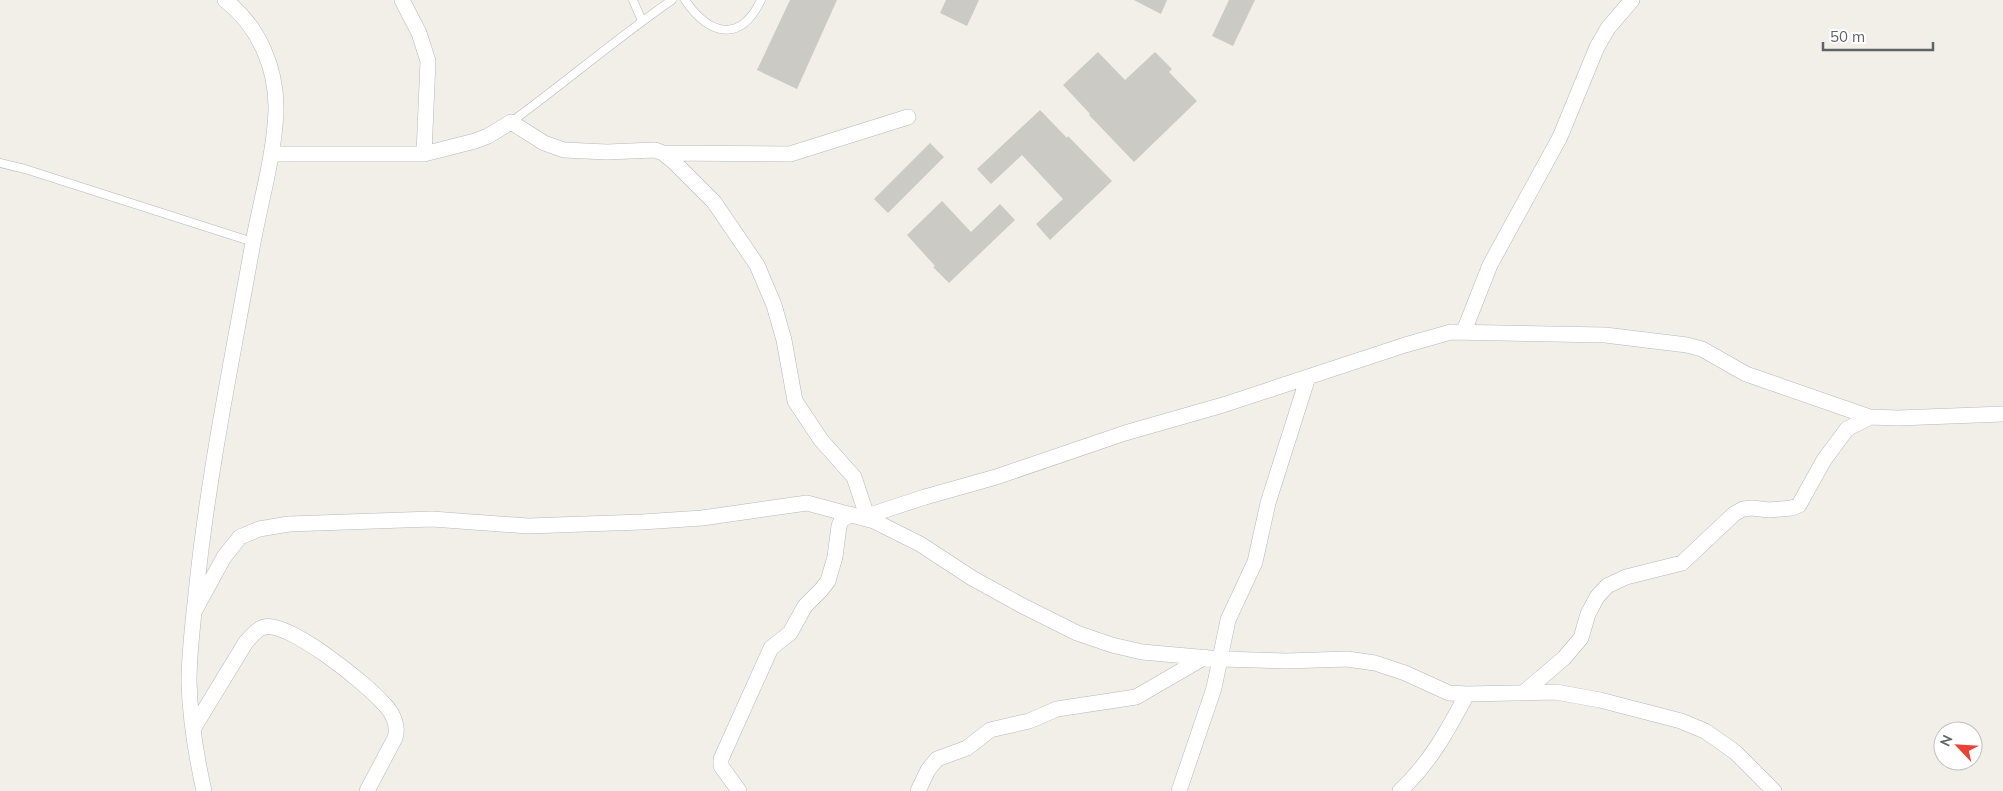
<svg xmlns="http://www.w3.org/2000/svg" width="2003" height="791" font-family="Mulish,sans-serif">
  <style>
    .building { fill: #cccac5 }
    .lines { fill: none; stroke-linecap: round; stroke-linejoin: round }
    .lane-casing { stroke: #b5b8bc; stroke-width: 9 }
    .street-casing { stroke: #b5b8bc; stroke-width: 16 }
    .lane { stroke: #fff; stroke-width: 8 }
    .street { stroke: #fff; stroke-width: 15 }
  </style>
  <rect width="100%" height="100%" fill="#f1efe8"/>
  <path class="building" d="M790,0H837L797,89L757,70Z
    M946,0H979L967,26L940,13Z
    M1134,0H1167L1161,14Z
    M1229,0H1255L1233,46L1212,36Z
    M1098,52L1125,80L1155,52L1172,69L1169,72L1197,101L1134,162L1089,115L1090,114L1063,85Z
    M1040,110L1067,138L1068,136L1112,181L1050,240L1036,224L1063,199L1022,155L991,184L977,169Z
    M930,143L944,157L888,213L874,199Z
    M942,201L971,232L1000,204L1015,220L949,283L933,267L935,266L907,235Z"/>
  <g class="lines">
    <defs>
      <path id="lane" d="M633,0L642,21
        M685,0C709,35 740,44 761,0
        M511,122C566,82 617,38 672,0
        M0,163L25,169L253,242"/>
      <path id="street" d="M402,0L419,33L428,61L424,154
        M663,153L790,154L908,117
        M271,154H424L475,141L488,136L511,122L544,143L564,150L607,152L655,150L663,153L674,162L714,202L757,265L774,305L784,340L795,401L821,440L854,477L868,519
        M1464,331L1490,265L1560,137L1597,47L1608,28L1632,0
        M867,516L925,497L996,477L1125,433L1223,405L1405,345L1451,332L1605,335L1687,345L1702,349L1746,374L1870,417L1898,418L2003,414
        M194,612L224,557L240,537L259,529L289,524L432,519L528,526L642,522L702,518L807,503L874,521L920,544L972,578L1021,605L1077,633L1112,645L1142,652L1221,659L1286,661L1347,659L1375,663L1405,673L1449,693L1467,694L1556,692L1600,700L1681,721L1705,731L1735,752L1774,791
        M1523,693L1564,658L1581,638L1588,614L1597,597L1607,586L1626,577L1682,563L1734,514L1743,509L1752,508L1769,510L1792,508L1799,505L1824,460L1847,429L1870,417
        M193,729L246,642C251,636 257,629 264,627C288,620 368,685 384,704C393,713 399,726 395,738L367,791
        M204,791C196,755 190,718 189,682C189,649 194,616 197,584C209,471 232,360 252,248C260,203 274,158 276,111C277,69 259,26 225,0
        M739,791L721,766V759L771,648L790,633L805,606L821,590L828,581L835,557L839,526L841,521L850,514
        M918,791L928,770L937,759L967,748L990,730L1029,721L1057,709L1136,697L1205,657
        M1179,791L1214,688L1228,620L1255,562L1268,503L1308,377
        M1400,791C1430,763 1448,730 1467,694"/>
    </defs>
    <use href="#lane" class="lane-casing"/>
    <use href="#street" class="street-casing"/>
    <use href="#lane" class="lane"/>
    <use href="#street" class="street"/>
  </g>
  <g transform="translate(1958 746) rotate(295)"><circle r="24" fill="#ffffff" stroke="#bfc1c3"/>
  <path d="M0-4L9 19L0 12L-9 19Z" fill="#ea4335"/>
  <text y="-8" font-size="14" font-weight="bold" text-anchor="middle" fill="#5f6368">N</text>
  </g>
  <path d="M1823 42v8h110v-8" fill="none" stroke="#5f6368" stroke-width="2.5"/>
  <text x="1830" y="42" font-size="15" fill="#5f6368" stroke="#ffffff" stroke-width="4" paint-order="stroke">50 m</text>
</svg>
